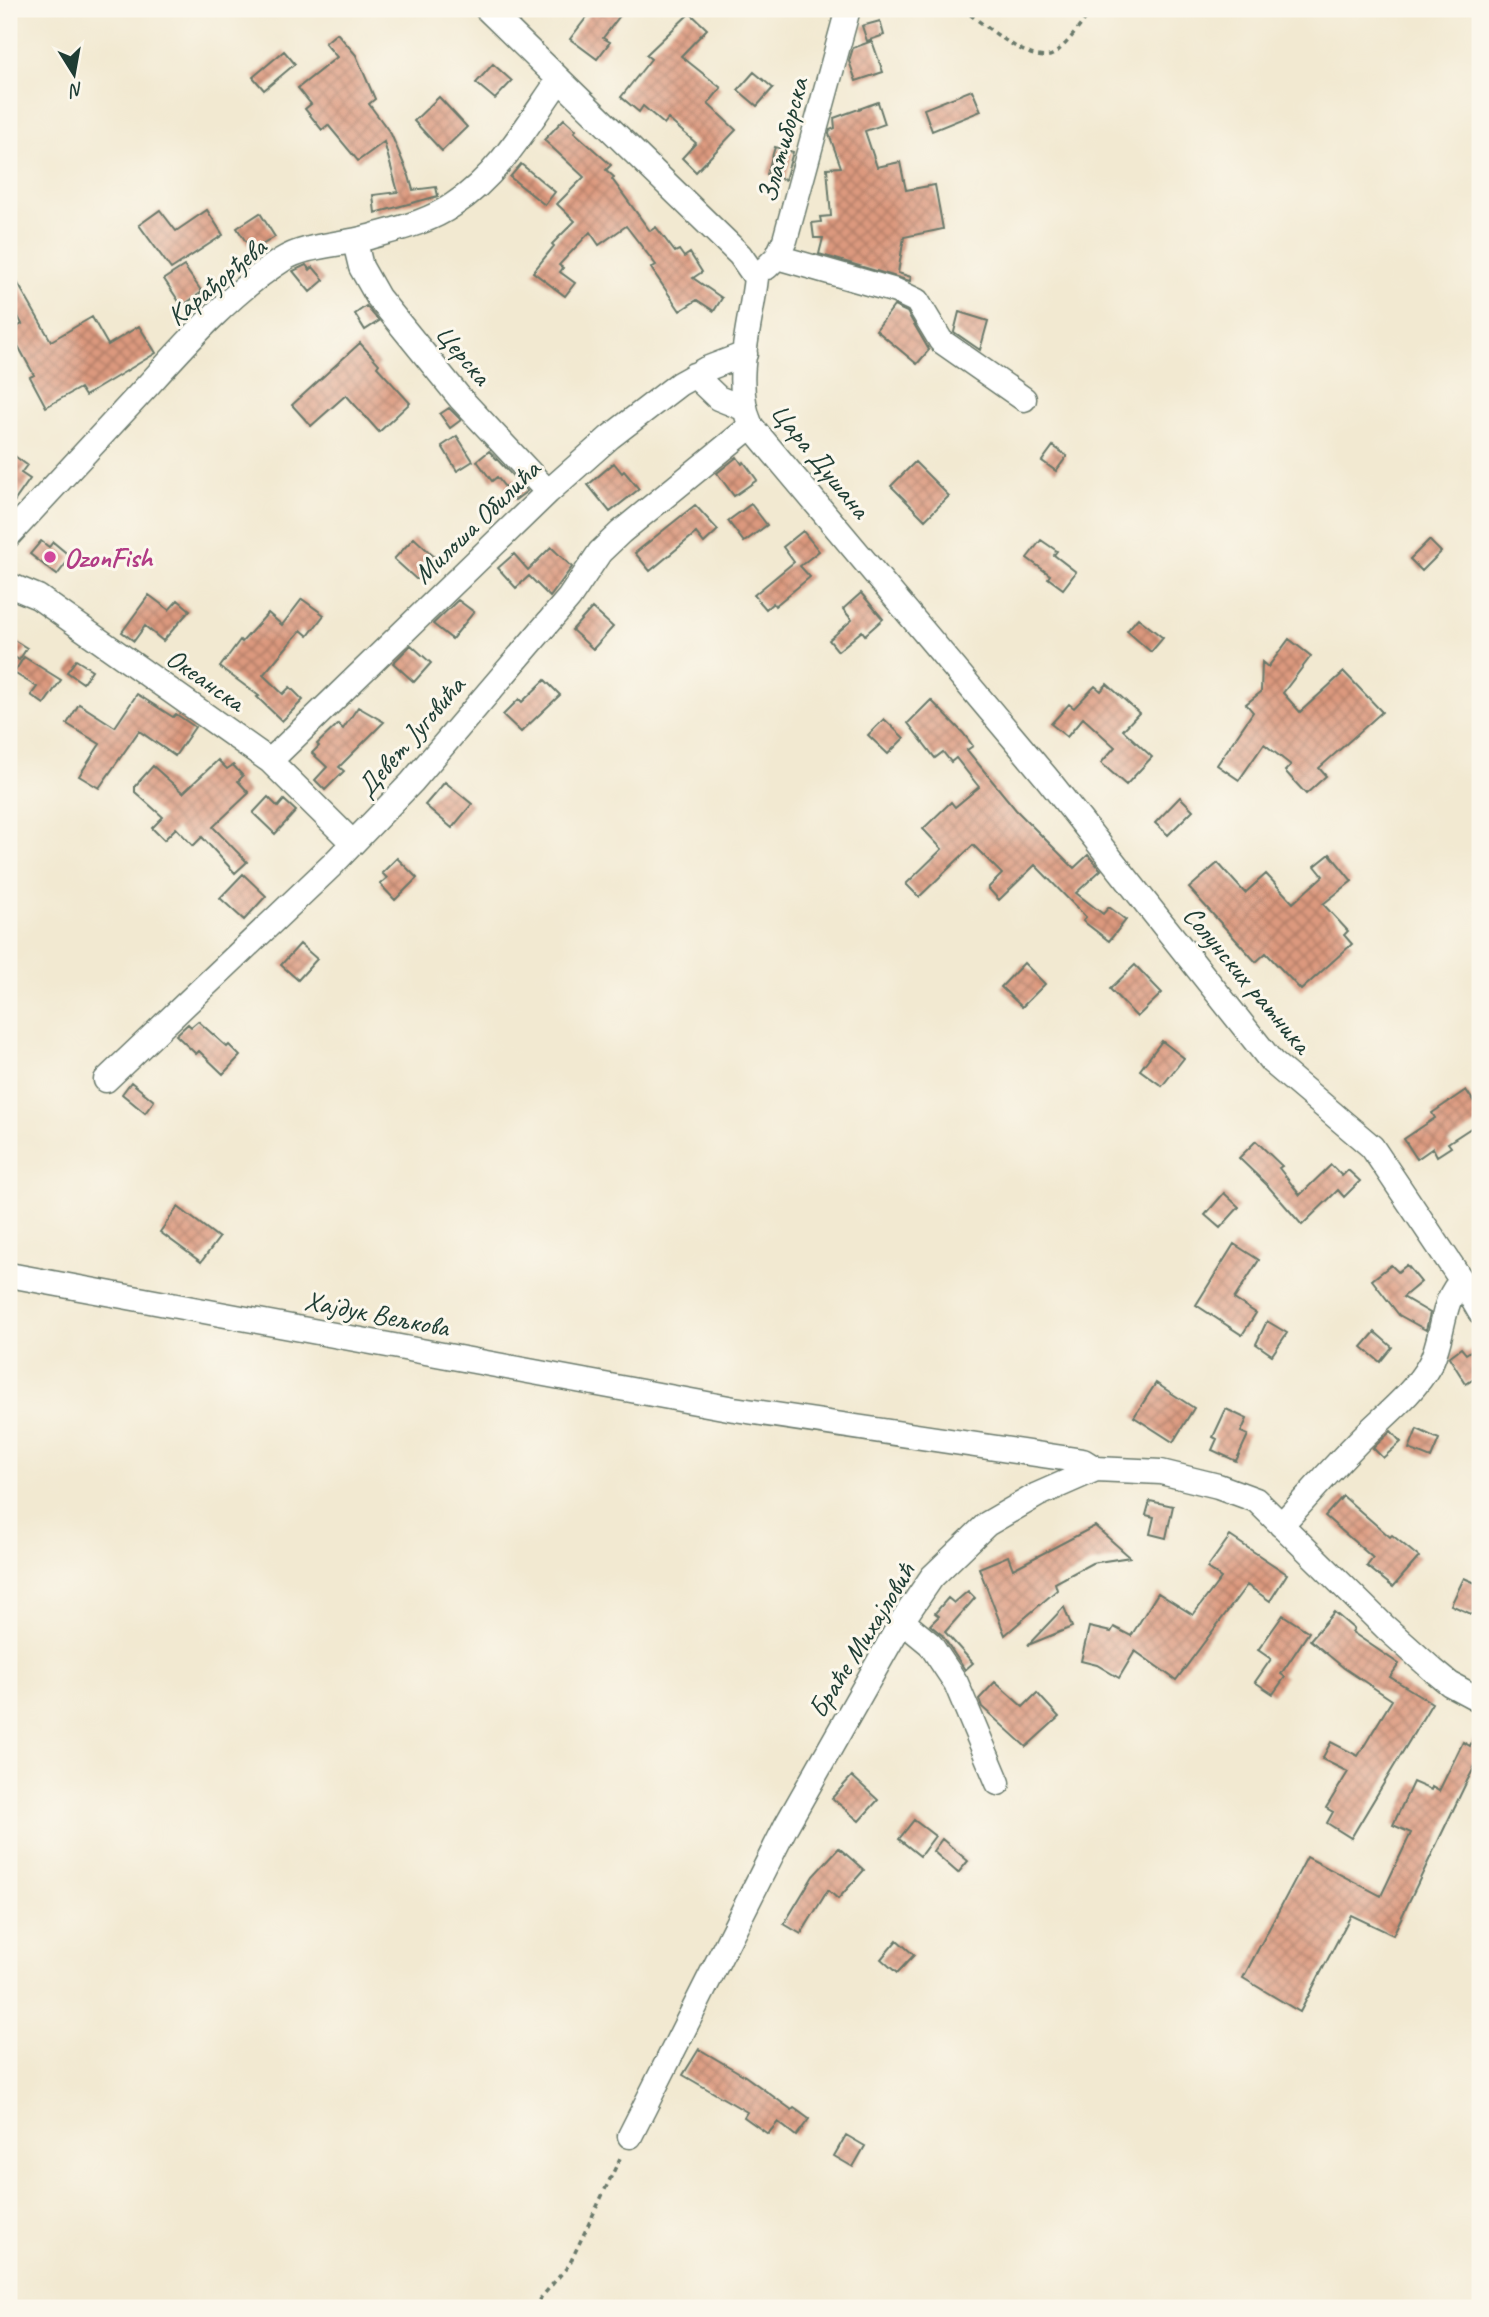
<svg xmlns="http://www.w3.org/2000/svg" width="1489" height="2317" font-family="Caveat,sans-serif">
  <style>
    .building { fill: url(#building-cross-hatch) }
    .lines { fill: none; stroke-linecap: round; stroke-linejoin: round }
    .minor-casing { stroke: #69796b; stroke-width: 27 }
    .path { stroke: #69796b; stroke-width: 3.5; stroke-dasharray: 5 5; stroke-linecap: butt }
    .minor { stroke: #fff; stroke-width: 24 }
    .hotel-dot { fill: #d1479c; stroke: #fbf7ec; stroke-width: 2.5 }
    .labels { text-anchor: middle; stroke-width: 6; stroke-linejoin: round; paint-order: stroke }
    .street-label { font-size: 28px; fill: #1f3d34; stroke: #fbf7ec }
    .hotel-label { font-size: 28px; font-weight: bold; fill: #b23c85; stroke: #fbf7ec; text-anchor: start }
  </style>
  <defs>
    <pattern id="building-cross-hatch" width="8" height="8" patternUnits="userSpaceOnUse" patternTransform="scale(1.75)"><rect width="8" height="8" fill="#dc997e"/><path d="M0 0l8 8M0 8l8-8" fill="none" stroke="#b27e68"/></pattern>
  </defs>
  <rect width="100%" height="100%" fill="#fbf7ec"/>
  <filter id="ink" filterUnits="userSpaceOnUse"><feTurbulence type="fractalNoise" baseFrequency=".0143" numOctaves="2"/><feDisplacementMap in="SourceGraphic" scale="14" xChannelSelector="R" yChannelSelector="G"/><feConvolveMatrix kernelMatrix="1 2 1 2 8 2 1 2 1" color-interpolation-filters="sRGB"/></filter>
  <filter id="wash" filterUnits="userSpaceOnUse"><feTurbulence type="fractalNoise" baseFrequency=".00686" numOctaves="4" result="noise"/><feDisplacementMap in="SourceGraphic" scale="28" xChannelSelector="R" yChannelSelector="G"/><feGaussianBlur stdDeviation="1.57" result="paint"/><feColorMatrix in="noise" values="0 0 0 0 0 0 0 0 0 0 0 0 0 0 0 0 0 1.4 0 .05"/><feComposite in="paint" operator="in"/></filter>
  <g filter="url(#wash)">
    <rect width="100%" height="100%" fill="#f2e9d1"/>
    <g id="blocks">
      <path class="building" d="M593,9H625L603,38L610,42L597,59L570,39Z
        M690,13L707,29L681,56L721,88L708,104L736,130L696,172L682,158L696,143L668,119L664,124L643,106L639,112L621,97L651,59L646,55Z
        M880,21L884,35L867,41L862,26Z
        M337,33L356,55L375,99L369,104L391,134L409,176L413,190L436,187L438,196L375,213L373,195L398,192L384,142L358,161L328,125L322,130L305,109L311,104L298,88L337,57L325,43Z
        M872,41L883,72L856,81L849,61L853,48Z
        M284,51L295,64L264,90L253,77Z
        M493,64L512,81L495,99L476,83Z
        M754,72L773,88L757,106L738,90Z
        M972,90L981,111L932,131L924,109Z
        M439,97L467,127L442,151L414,121Z
        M878,102L885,124L865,131L877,167L900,162L906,190L935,185L943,229L904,237L898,273L911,277L910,281L819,254L823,238H814L812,223L821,222L820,217L831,216L827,168L841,167L829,134L830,130L835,128L834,118Z
        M564,119L576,130L574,132L611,165L606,170L614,177L612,179L650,231L656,227L675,252L679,250L684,257L690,253L702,272L693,278L722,298L714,311L697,300L680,311L651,268L656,265L626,226L599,245L590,232L559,265L563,268L560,272L575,283L565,296L533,272L554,246L552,244L575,221L557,204L584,177L544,140Z
        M775,147L793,152L785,180L767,174Z
        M521,164L555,192L545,205L510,177Z
        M160,210L176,231L207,210L223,235L171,269L139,225Z
        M260,213L275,237L252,251L237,228Z
        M306,265L310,270L313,267L324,280L310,292L293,271Z
        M184,266L202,292L182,306L164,279Z
        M9,268L51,341L92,317L108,345L139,326L156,353L85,396L80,388L46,407L30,377L34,375L10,331L22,324L9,299Z
        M366,306L379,321L365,330L355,314Z
        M894,306L907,312L929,350L917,364L876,330Z
        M959,312L988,321L980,350L954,332Z
        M360,343L379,364L377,367L410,403L379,432L346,395L311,426L292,405Z
        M449,408L461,420L450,428L440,414Z
        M457,436L473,461L457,471L442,446Z
        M1053,446L1067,456L1056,471L1042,461Z
        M489,451L527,491L515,500L497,477L492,481L477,461Z
        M9,452L27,465L21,473L30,479L9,509Z
        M737,457L742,464L744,462L757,480L734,496L717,473Z
        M915,462L949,496L925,520L891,486Z
        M614,463L622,473L624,471L639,489L610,512L588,485Z
        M751,504L767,525L744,542L728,521Z
        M695,505L718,530L704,543L696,533L650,571L635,553Z
        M803,531L819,551L800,566L810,577L775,606L773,603L766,609L754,595L794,562L783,547Z
        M414,538L439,561L422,579H416L394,559Z
        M1041,540L1057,551L1054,555L1076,572L1063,589L1048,578L1050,575L1027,558Z
        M1429,540L1441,552L1422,571L1410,559Z
        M41,541L49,547L53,542L71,557L57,575L30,554Z
        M551,547L572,567L550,597L529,576L516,588L498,568L514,554L528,570Z
        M861,593L883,619L865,635L862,631L838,651L829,640L852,620L843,609Z
        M149,595L169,610L178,600L190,610L163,641L145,626L134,641L122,632Z
        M302,599L324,615L308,636L301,630L263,675L283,694L290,687L303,700L282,721L257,697L259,696L220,667L240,640L242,642L268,613L282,625Z
        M458,600L474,612L452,639L433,624Z
        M592,608L613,627L593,649L572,630Z
        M1138,618L1163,638L1151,652L1127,631Z
        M9,637L27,648L19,660L9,653Z
        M1289,639L1311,656L1283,693L1300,712L1344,672L1382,712L1319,768L1326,776L1306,794L1285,771L1291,765L1264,744L1239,780L1217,765L1253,712L1246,704L1261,692L1262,662L1268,667Z
        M411,645L431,663L414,682L393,663Z
        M24,657L61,680L44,704L31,695L37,687L14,673Z
        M76,660L92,670L83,683L67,672Z
        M545,680L560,695L521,732L503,715L519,699L522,702Z
        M1107,684L1139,713L1123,730L1152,757L1126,785L1101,763L1115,747L1083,718L1067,737L1051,724L1069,704L1074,708L1095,686L1101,691Z
        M137,694L173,717L176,714L195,727L175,756L139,731L99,788L79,776L100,744L67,724L79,704L115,727Z
        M931,700L963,733L973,746L967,750L1016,810L1074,868L1088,855L1101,870L1076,893L1103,914L1109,907L1126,920L1109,941L1083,921L1086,917L1035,865L999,900L988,888L1002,874L973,845L919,897L906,884L942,849L923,829L951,802L955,807L979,787L956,758L951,762L943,752L935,758L908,723Z
        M358,707L384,722L339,767L344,771L325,790L315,780L327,767L312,753L319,746L317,744L338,724L343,729Z
        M884,719L904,738L888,754L868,735Z
        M218,760L227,769L233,765L243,776L238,781L249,793L213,827L247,862L235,873L202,837L193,846L176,828L164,840L152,828L163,817L135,792V786L153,766L183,793Z
        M445,782L472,804L452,828L425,805Z
        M268,797L278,807L284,800L296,811L275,834L253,813Z
        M1180,797L1193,810L1168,835L1155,823Z
        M1330,854L1352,881L1323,904L1348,931L1344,935L1352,944L1301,990L1266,953L1256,962L1189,888L1218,863L1245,893L1266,874L1293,903L1323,876L1315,866Z
        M397,858L417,878L395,900L380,884L387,878L382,873Z
        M243,874L266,896L244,920L220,898Z
        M300,944L317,959L298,980L281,965Z
        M1024,963L1045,984L1022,1007L1001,987Z
        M1135,965L1162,993L1137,1017L1110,989Z
        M198,1021L227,1047L229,1045L240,1056L223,1074L199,1051L196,1054L176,1035L188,1024L191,1027Z
        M1162,1041L1184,1058L1162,1086L1140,1070Z
        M131,1082L154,1101L145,1113L122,1094Z
        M1466,1090L1480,1111V1122L1448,1143L1451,1147L1437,1156L1433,1148L1417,1159L1404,1139L1435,1118L1432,1113Z
        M1256,1141L1282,1166L1279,1168L1300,1195L1331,1165L1342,1176L1348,1170L1360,1181L1344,1197L1338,1190L1302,1225L1267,1185L1239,1158Z
        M1224,1193L1239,1207L1220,1228L1205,1215Z
        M178,1207L219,1238L201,1262L160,1232Z
        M1234,1244L1259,1260L1234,1299L1256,1313L1242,1335L1196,1305Z
        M1391,1265L1398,1272L1407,1265L1421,1282L1403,1297L1430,1313L1426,1330L1399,1315L1372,1280Z
        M1267,1321L1287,1333L1272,1355L1256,1344Z
        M1375,1332L1392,1347L1380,1362L1362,1347Z
        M1461,1348L1466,1354L1472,1350L1480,1363V1375L1466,1384L1449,1357Z
        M1156,1383L1194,1408L1173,1442L1134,1417Z
        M1226,1409L1247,1419L1241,1432L1248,1435L1236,1461L1212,1450L1217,1439L1213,1437Z
        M1417,1429L1439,1439L1431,1458L1409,1449Z
        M1391,1431L1401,1442L1383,1458L1373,1448Z
        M1343,1496L1390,1537L1392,1535L1419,1557L1393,1587L1367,1566L1373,1558L1325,1516Z
        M1150,1501L1173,1506L1166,1538L1150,1534L1154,1517L1146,1515Z
        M1095,1526L1130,1557L1092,1563L1055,1583L1057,1590L1005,1635L979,1568L1008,1556L1013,1569Z
        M1230,1536L1287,1574L1270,1601L1247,1585L1176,1680L1135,1651L1119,1678L1097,1665L1081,1661L1089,1627L1111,1632L1114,1627L1131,1636L1158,1593L1193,1615L1221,1578L1207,1568Z
        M1464,1578L1480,1585V1618L1451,1605Z
        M968,1591L975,1598L945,1632L973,1663L965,1670L942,1635L930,1625L939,1616L935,1613L948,1598L954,1603Z
        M1064,1607L1072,1627L1028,1645Z
        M1334,1612L1354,1629L1352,1632L1399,1664L1390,1677L1432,1703L1351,1838L1327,1823L1333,1812L1326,1808L1348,1772L1322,1759L1331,1742L1358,1756L1392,1700L1344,1668L1310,1640Z
        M1283,1615L1309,1632L1281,1674L1285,1677L1273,1694L1255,1682L1271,1659L1258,1650Z
        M995,1682L1023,1707L1037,1693L1059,1717L1026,1747L982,1707L979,1699Z
        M1480,1725V1757L1467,1781L1393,1935L1351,1915L1300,2012L1243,1978L1307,1857L1381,1896L1411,1833L1393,1825L1413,1782L1431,1790L1432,1787L1439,1791L1463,1742L1470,1746Z
        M852,1776L878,1800L859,1821L832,1798Z
        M914,1820L935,1836L920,1856L899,1839Z
        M942,1839L968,1861L958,1873L933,1851Z
        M839,1848L864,1870L838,1899L828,1890L801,1934L784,1924L813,1876Z
        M897,1940L914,1955L897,1973L881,1959Z
        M699,2049L745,2076L792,2110L794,2108L809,2119L796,2136L778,2122L768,2134L744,2117L747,2112L683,2075Z
        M846,2135L865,2146L853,2167L834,2156Z"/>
    </g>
  </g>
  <g filter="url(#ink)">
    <use href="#blocks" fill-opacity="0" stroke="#69796b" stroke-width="2"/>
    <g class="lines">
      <defs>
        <path id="minor" d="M487,9L740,255L756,278C751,325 731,382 751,426L1046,777L1272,1062L1372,1147L1462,1281L1480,1312
          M355,242L361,267L378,297L460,398L548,492
          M777,257L896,291L917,301L941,341L1024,399
          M767,267L777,257L785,240L848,9
          M694,375L718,398L743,408
          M9,535C56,484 103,434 150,383C189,340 233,291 282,260C304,245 343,245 369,237C397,229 429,222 453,205C499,175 528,124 559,80
          M9,585L38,597L270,761L353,843
          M270,761L548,492L610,437L679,384L706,369L745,354
          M106,1080L331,866L412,782L569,598L600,552L621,532L751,426
          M9,1275L734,1409L1083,1461L1096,1469
          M1281,1525C1308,1496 1334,1466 1361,1439C1385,1415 1414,1393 1430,1364C1444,1339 1441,1298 1462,1281
          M902,1621L930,1644L956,1683L998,1783
          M630,2136L786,1826L902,1621L932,1577L987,1524L1037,1495L1096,1469L1161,1472L1218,1486L1256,1500L1385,1627L1433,1670L1450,1684L1480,1700"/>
      </defs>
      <use href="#minor" class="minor-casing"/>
      <path class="path" d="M962,9C981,21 1030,66 1052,55C1065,48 1084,21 1092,9
        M532,2308L569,2265L622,2154"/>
      <use href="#minor" class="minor"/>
    </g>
  </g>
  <circle class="hotel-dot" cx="50" cy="557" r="7"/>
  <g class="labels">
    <g class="street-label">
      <text transform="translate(782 140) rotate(-75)" y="10">Златиборска</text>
      <text transform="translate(216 281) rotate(-40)" y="10">Карађорђева</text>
      <text transform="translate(464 354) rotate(50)" y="10">Церска</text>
      <text transform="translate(821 460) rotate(51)" y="10">Цара Душана</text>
      <text transform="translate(476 521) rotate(-44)" y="10">Милоша Обилића</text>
      <text transform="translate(206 679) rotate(35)" y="10">Океанска</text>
      <text transform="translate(410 736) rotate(-49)" y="10">Девет Југовића</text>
      <text transform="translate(1248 979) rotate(50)" y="10">Солунских ратника</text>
      <text transform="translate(377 1313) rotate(11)" y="10">Хајдук Вељкова</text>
      <text transform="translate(861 1640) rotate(-58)" y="10">Браће Михајловић</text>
    </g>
    <g class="hotel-label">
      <text x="64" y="567">OzonFish</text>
    </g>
  </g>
  <rect width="1489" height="2317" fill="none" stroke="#fbf7ec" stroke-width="35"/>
  <g transform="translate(74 74) rotate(169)" stroke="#fbf7ec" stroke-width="5" paint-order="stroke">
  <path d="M0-5L12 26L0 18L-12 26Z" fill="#1f3d34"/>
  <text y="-10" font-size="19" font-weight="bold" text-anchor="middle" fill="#1f3d34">N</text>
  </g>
</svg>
